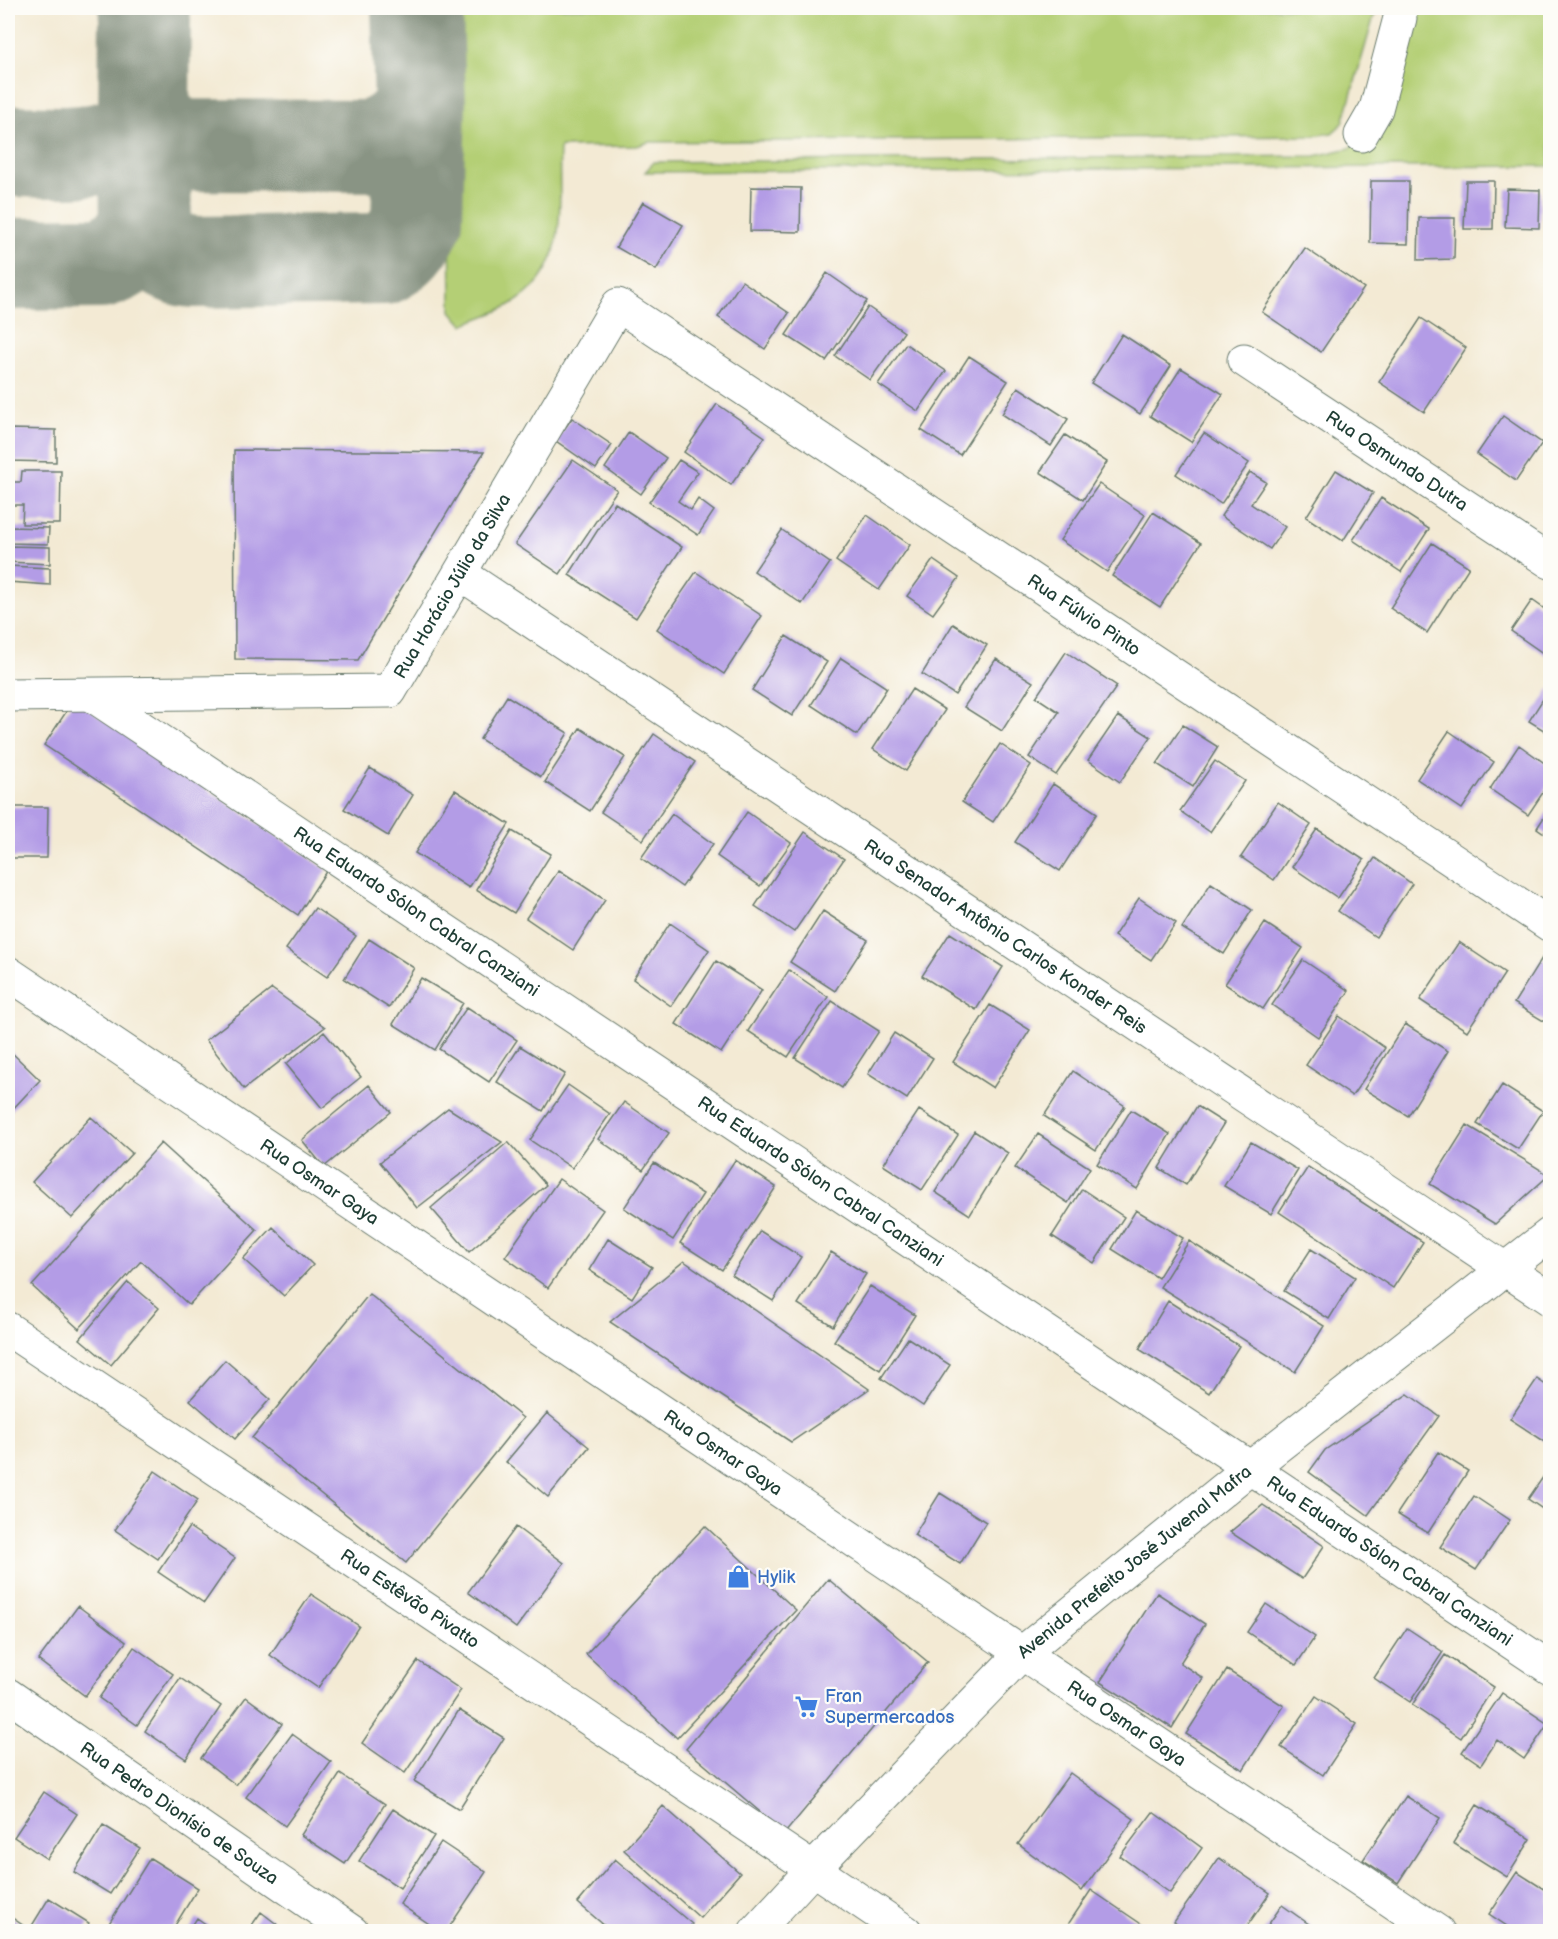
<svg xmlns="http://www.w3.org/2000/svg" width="1558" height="1939" font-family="'Balsamiq Sans',sans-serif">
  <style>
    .green { fill: #b4cf75; stroke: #6a8654; stroke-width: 1.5 }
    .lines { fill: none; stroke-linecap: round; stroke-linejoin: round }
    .taxiway { stroke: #899484; stroke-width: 92 }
    .building { fill: #b39ce6 }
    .minor-casing { stroke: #697a6c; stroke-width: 35 }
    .major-casing { stroke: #697a6c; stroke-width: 35 }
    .minor { stroke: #fff; stroke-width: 33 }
    .major { stroke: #fff; stroke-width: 33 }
    .labels { text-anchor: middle; stroke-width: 4.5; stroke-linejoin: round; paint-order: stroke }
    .street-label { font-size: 18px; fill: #1f3d34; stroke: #fdfcf7 }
    .shop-label { font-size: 18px; fill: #366cbe; stroke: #fdfcf7; text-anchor: start }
  </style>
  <rect width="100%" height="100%" fill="#fdfcf7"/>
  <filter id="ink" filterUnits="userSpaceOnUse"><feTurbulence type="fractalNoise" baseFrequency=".0167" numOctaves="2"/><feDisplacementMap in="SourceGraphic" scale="12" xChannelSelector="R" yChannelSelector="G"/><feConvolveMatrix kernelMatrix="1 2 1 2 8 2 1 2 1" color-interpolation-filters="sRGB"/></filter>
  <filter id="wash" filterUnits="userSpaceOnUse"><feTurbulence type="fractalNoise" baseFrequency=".008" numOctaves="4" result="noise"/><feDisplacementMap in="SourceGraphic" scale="24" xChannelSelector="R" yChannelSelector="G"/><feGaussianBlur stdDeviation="1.35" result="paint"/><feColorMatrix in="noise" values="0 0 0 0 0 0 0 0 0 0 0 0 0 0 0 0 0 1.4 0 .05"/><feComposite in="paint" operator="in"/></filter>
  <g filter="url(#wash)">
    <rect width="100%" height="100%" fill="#f3ead4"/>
    <path class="green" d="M448,8H1383L1374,16L1343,123L1332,133L1312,136L649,142L637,146L560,147C557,205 573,270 510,305C496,313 478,318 463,325L451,311Z
      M1401,8H1550V166L645,172L654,162L1315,156L1350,148L1372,130Z"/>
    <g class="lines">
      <path class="taxiway" d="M145,18L144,113L165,137L184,145L371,146C395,138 408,127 420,105
        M144,113L146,225C153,247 171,260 194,262L383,259C400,250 410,238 417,220L420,105L417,8
        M8,151C50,150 131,164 144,113
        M8,264L101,263C122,257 136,244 146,225"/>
    </g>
    <g id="blocks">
      <path class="building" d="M1371,181H1409L1408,244L1370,243Z
        M1466,181H1494L1493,229H1464Z
        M751,187L801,188L800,232L750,231Z
        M1507,189L1540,190L1539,228L1505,227Z
        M643,202L683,225L656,270L616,247Z
        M1419,218H1455L1454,259L1418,260Z
        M1305,248L1364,288L1321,352L1262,312Z
        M827,273L867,301L826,361L786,335Z
        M742,281L789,313L765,349L718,317Z
        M868,307L904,332L870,380L835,356Z
        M1421,318L1466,348L1424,412L1379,382Z
        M1122,334L1171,366L1140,414L1091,383Z
        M906,344L946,371L918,411L878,384Z
        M969,356L1008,381L960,455L921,430Z
        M1181,368L1223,394L1191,442L1150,416Z
        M1018,387L1068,419L1051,446L1002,414Z
        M717,404L765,437L731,485L684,452Z
        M1503,416L1542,443L1516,481L1477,454Z
        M572,418L612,445L596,469L556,441Z
        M8,429L56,430V462L8,461Z
        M629,432L666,458L641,494L605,468Z
        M1204,433L1249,463L1221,504L1176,474Z
        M1065,435L1107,462L1083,500L1040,472Z
        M234,450L484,452L358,660L235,659Z
        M573,460L617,490L560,574L515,544Z
        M679,460L698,472L678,501L691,510L698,499L714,511L698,535L649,502Z
        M1336,470L1373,493L1343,541L1306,517Z
        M22,471H61L60,524H22L23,505H8V482H21Z
        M1250,472L1266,482L1251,504L1285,527L1270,549L1221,516Z
        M1099,484L1145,515L1107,572L1060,540Z
        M1381,498L1429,529L1401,572L1353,540Z
        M615,503L682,547L636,618L569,575Z
        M1153,512L1201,543L1160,607L1112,576Z
        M867,515L910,545L879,590L836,561Z
        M8,527L49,528L48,544L8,543Z
        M782,530L830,563L802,604L754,571Z
        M1432,543L1469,567L1427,633L1390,608Z
        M8,546L50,547V564L8,562Z
        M933,560L959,578L933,614L907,596Z
        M8,566L50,568V585L8,582Z
        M696,572L762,616L724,674L657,629Z
        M1532,600L1550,613V658L1511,631Z
        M953,624L987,645L955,695L922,674Z
        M786,636L827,662L792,716L752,690Z
        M1066,652L1117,686L1056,775L1029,757L1059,712L1036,697Z
        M841,658L887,688L857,735L811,705Z
        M996,659L1033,682L1002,731L964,707Z
        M1550,688V734L1529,721Z
        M912,689L945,710L906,771L873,749Z
        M507,696L568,733L541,777L480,739Z
        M74,700L327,870L298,915L44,745Z
        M1118,716L1151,737L1120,782L1088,760Z
        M1183,725L1218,747L1193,787L1157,764Z
        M580,728L625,757L590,811L545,782Z
        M1449,731L1494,762L1462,809L1417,779Z
        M654,734L695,762L643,840L601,812Z
        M1000,744L1031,765L993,822L962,802Z
        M1519,745L1550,767V782L1528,815L1490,789Z
        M1215,761L1245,781L1210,832L1180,811Z
        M370,768L413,795L388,836L344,809Z
        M1053,784L1097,813L1060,871L1015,842Z
        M455,790L509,824L469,888L415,853Z
        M1278,802L1311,825L1274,880L1241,857Z
        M8,807H48L47,858H8Z
        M1550,808V837L1537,828Z
        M747,812L791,843L760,886L717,856Z
        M672,814L713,844L682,887L641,858Z
        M1317,829L1364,860L1338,898L1292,867Z
        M512,831L551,854L514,913L476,890Z
        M805,832L844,859L794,932L755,906Z
        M1375,858L1412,884L1376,937L1338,911Z
        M559,870L605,900L573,950L526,918Z
        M1211,883L1252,910L1224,954L1182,928Z
        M1139,898L1176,923L1151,960L1114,936Z
        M315,908L356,936L327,977L286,949Z
        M823,911L868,940L835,991L790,962Z
        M670,923L709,950L671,1006L633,979Z
        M1265,923L1303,948L1263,1009L1225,984Z
        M950,933L1003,967L976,1010L922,976Z
        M369,939L414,968L389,1008L344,979Z
        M1459,942L1505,973L1467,1031L1420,1000Z
        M1542,958L1550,964V1025L1514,1003Z
        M1303,960L1349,991L1318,1037L1272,1005Z
        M716,961L762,990L721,1053L676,1024Z
        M789,970L828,997L788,1057L748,1031Z
        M421,978L463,1003L435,1050L393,1024Z
        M272,989L325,1027L244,1089L206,1040Z
        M832,1001L879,1031L842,1088L795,1058Z
        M990,1005L1030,1030L993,1088L953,1062Z
        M467,1007L517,1040L489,1082L439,1049Z
        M1339,1016L1385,1048L1352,1096L1306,1065Z
        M1405,1024L1448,1051L1408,1116L1364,1089Z
        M324,1032L361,1077L322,1108L286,1064Z
        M894,1033L933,1058L907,1099L868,1074Z
        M520,1046L565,1074L543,1111L497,1082Z
        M8,1049L40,1080L8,1114Z
        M1073,1071L1125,1106L1096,1150L1044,1116Z
        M369,1085L391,1112L324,1167L302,1140Z
        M568,1085L610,1114L572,1168L530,1140Z
        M1502,1085L1543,1111L1518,1149L1477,1124Z
        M624,1102L669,1133L643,1170L598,1139Z
        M1197,1106L1224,1123L1186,1185L1159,1168Z
        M448,1108L502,1142L417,1208L380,1162Z
        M919,1110L958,1135L922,1190L883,1165Z
        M1131,1110L1170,1134L1137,1189L1097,1164Z
        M91,1117L132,1153L72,1218L32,1182Z
        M1467,1125L1549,1175L1495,1224L1430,1184Z
        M974,1131L1008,1153L970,1215L935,1192Z
        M1038,1134L1090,1168L1068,1203L1015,1168Z
        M508,1142L546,1185L469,1252L431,1208Z
        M1251,1142L1298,1170L1271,1214L1224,1186Z
        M161,1143L257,1230L189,1305L141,1261L79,1329L32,1286Z
        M735,1160L776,1187L722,1270L680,1243Z
        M654,1163L703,1194L673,1240L624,1208Z
        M1308,1167L1423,1242L1393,1288L1279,1212Z
        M559,1179L603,1210L548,1288L505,1257Z
        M1082,1189L1124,1217L1094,1263L1052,1236Z
        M1136,1210L1183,1238L1158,1278L1112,1249Z
        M273,1227L313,1265L284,1296L243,1259Z
        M760,1231L801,1257L773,1301L732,1275Z
        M608,1239L652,1267L632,1298L589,1270Z
        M1189,1241L1324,1326L1295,1372L1160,1287Z
        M1311,1249L1355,1277L1329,1319L1284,1291Z
        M831,1252L866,1274L833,1326L798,1304Z
        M684,1261L869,1389L791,1442L610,1322Z
        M128,1282L159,1308L111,1365L80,1339Z
        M870,1286L915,1315L880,1370L834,1341Z
        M369,1294L523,1418L406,1563L252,1438Z
        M1168,1301L1239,1346L1209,1393L1139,1349Z
        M908,1338L950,1365L923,1406L881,1378Z
        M225,1360L270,1399L235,1439L190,1400Z
        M1537,1379L1550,1388V1445L1510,1419Z
        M1408,1394L1439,1416L1368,1515L1309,1472L1325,1450Z
        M547,1413L589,1447L548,1497L506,1462Z
        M1438,1452L1468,1471L1428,1533L1397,1514Z
        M1548,1470L1550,1472V1514L1528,1499Z
        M155,1471L198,1500L158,1559L115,1530Z
        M940,1493L986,1522L960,1564L914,1535Z
        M1474,1496L1510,1520L1476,1570L1440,1547Z
        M1263,1505L1324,1546L1302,1579L1230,1532Z
        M705,1526L796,1610L677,1738L586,1654Z
        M189,1527L235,1558L204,1603L158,1572Z
        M516,1527L564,1563L516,1628L468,1592Z
        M828,1579L928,1662L785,1833L686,1749Z
        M1157,1593L1205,1624L1180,1663L1203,1678L1172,1728L1100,1682Z
        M311,1594L359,1626L318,1688L270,1655Z
        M1266,1604L1315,1637L1296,1665L1247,1632Z
        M78,1606L126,1642L85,1696L38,1660Z
        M1407,1628L1443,1652L1410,1702L1374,1678Z
        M134,1647L173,1674L137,1725L99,1698Z
        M1445,1655L1494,1687L1461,1738L1412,1705Z
        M418,1661L461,1690L405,1773L362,1743Z
        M1227,1670L1284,1706L1243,1770L1186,1734Z
        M180,1678L221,1706L186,1759L145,1731Z
        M1502,1693L1548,1724L1524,1759L1497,1740L1481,1765L1462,1752Z
        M1316,1696L1357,1724L1323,1775L1281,1747Z
        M246,1697L282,1724L236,1785L201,1758Z
        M459,1710L504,1738L459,1809L414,1781Z
        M292,1734L331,1762L285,1826L246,1797Z
        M1070,1773L1134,1819L1082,1891L1018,1844Z
        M340,1774L385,1804L345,1864L301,1835Z
        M44,1792L77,1814L47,1859L14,1837Z
        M1406,1796L1440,1818L1398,1883L1363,1860Z
        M1477,1805L1531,1839L1507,1877L1453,1843Z
        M663,1806L740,1873L700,1918L624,1850Z
        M393,1809L434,1836L400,1888L359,1861Z
        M1153,1812L1202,1848L1170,1893L1120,1856Z
        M103,1825L140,1848L110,1894L74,1872Z
        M441,1842L486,1872L446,1932H441L400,1904Z
        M150,1858L198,1888L171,1932H118L108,1925Z
        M1219,1858L1270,1893L1243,1932H1188L1174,1922Z
        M615,1859L692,1924L686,1932H612L578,1903Z
        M1517,1872L1550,1893V1932H1516L1489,1914Z
        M1091,1890L1153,1932H1063Z
        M49,1898L89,1923L84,1932H28Z
        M1282,1905L1320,1932H1263Z
        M261,1912L287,1932H247Z
        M8,1915L24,1926L21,1932H8Z
        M197,1918L217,1932H188Z"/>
    </g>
  </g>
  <g filter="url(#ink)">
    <use href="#blocks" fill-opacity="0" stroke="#697a6c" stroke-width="1.5"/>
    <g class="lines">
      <defs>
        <g id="minor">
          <path d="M1361,135L1376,109L1400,18"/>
          <path id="s1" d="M1244,360L1550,562"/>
          <path id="s2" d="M461,574L1550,1299"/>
          <path id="s3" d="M8,695L390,691L618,305L1550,925"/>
          <path id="s4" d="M92,695L1550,1668"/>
          <path id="s5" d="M8,1695L352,1932"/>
          <path d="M813,1869L906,1932"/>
        </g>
        <g id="major">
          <path id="s6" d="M8,973L1438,1932"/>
          <path id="s7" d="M8,1329L813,1869"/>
          <path id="s8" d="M755,1932L813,1869L1022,1653L1250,1468L1550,1234"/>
        </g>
      </defs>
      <use href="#minor" class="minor-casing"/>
      <use href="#major" class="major-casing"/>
      <use href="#minor" class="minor"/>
      <use href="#major" class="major"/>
    </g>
  </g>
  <defs>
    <symbol id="shop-bare" viewBox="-9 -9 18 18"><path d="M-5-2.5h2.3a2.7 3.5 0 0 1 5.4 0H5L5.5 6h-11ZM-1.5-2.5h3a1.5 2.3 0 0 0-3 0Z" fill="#3f7fe0" stroke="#fdfcf7" stroke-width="2.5" paint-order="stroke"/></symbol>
    <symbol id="supermarket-bare" viewBox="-9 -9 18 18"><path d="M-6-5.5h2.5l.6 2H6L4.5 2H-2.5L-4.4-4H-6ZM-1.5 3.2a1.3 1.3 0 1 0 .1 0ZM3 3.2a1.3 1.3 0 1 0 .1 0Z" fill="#3f7fe0" stroke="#fdfcf7" stroke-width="2.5" paint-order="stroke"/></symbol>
  </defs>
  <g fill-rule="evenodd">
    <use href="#shop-bare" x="722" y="1560" width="33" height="33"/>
    <use href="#supermarket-bare" x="790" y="1690" width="33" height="33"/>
  </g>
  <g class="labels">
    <g class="street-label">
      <text dy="6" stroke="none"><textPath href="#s1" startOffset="183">Rua Osmundo Dutra</textPath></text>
      <text dy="6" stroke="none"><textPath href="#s3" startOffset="504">Rua Horácio Júlio da Silva</textPath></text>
      <text dy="6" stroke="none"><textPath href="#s3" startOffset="1390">Rua Fúlvio Pinto</textPath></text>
      <text dy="6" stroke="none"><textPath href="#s4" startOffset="390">Rua Eduardo Sólon Cabral Canziani</textPath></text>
      <text dy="6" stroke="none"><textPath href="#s2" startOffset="654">Rua Senador Antônio Carlos Konder Reis</textPath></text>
      <text dy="6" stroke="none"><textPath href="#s6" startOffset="375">Rua Osmar Gaya</textPath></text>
      <text dy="6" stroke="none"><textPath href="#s4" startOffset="876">Rua Eduardo Sólon Cabral Canziani</textPath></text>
      <text dy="6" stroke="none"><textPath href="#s6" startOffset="861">Rua Osmar Gaya</textPath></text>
      <text dy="6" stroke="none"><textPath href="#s4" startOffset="1560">Rua Eduardo Sólon Cabral Canziani</textPath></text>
      <text dy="6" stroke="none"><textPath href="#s8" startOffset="531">Avenida Prefeito José Juvenal Mafra</textPath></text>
      <text dy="6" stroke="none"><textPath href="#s7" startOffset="484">Rua Estêvão Pivatto</textPath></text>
      <text dy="6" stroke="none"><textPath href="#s6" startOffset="1347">Rua Osmar Gaya</textPath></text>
      <text dy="6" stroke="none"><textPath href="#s5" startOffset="208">Rua Pedro Dionísio de Souza</textPath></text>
    </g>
    <g class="shop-label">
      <text x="757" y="1583">Hylik</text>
      <text x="825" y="1702">Fran<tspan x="825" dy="21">Supermercados</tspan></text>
    </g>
  </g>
  <rect width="1558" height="1939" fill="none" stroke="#fdfcf7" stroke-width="30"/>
</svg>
